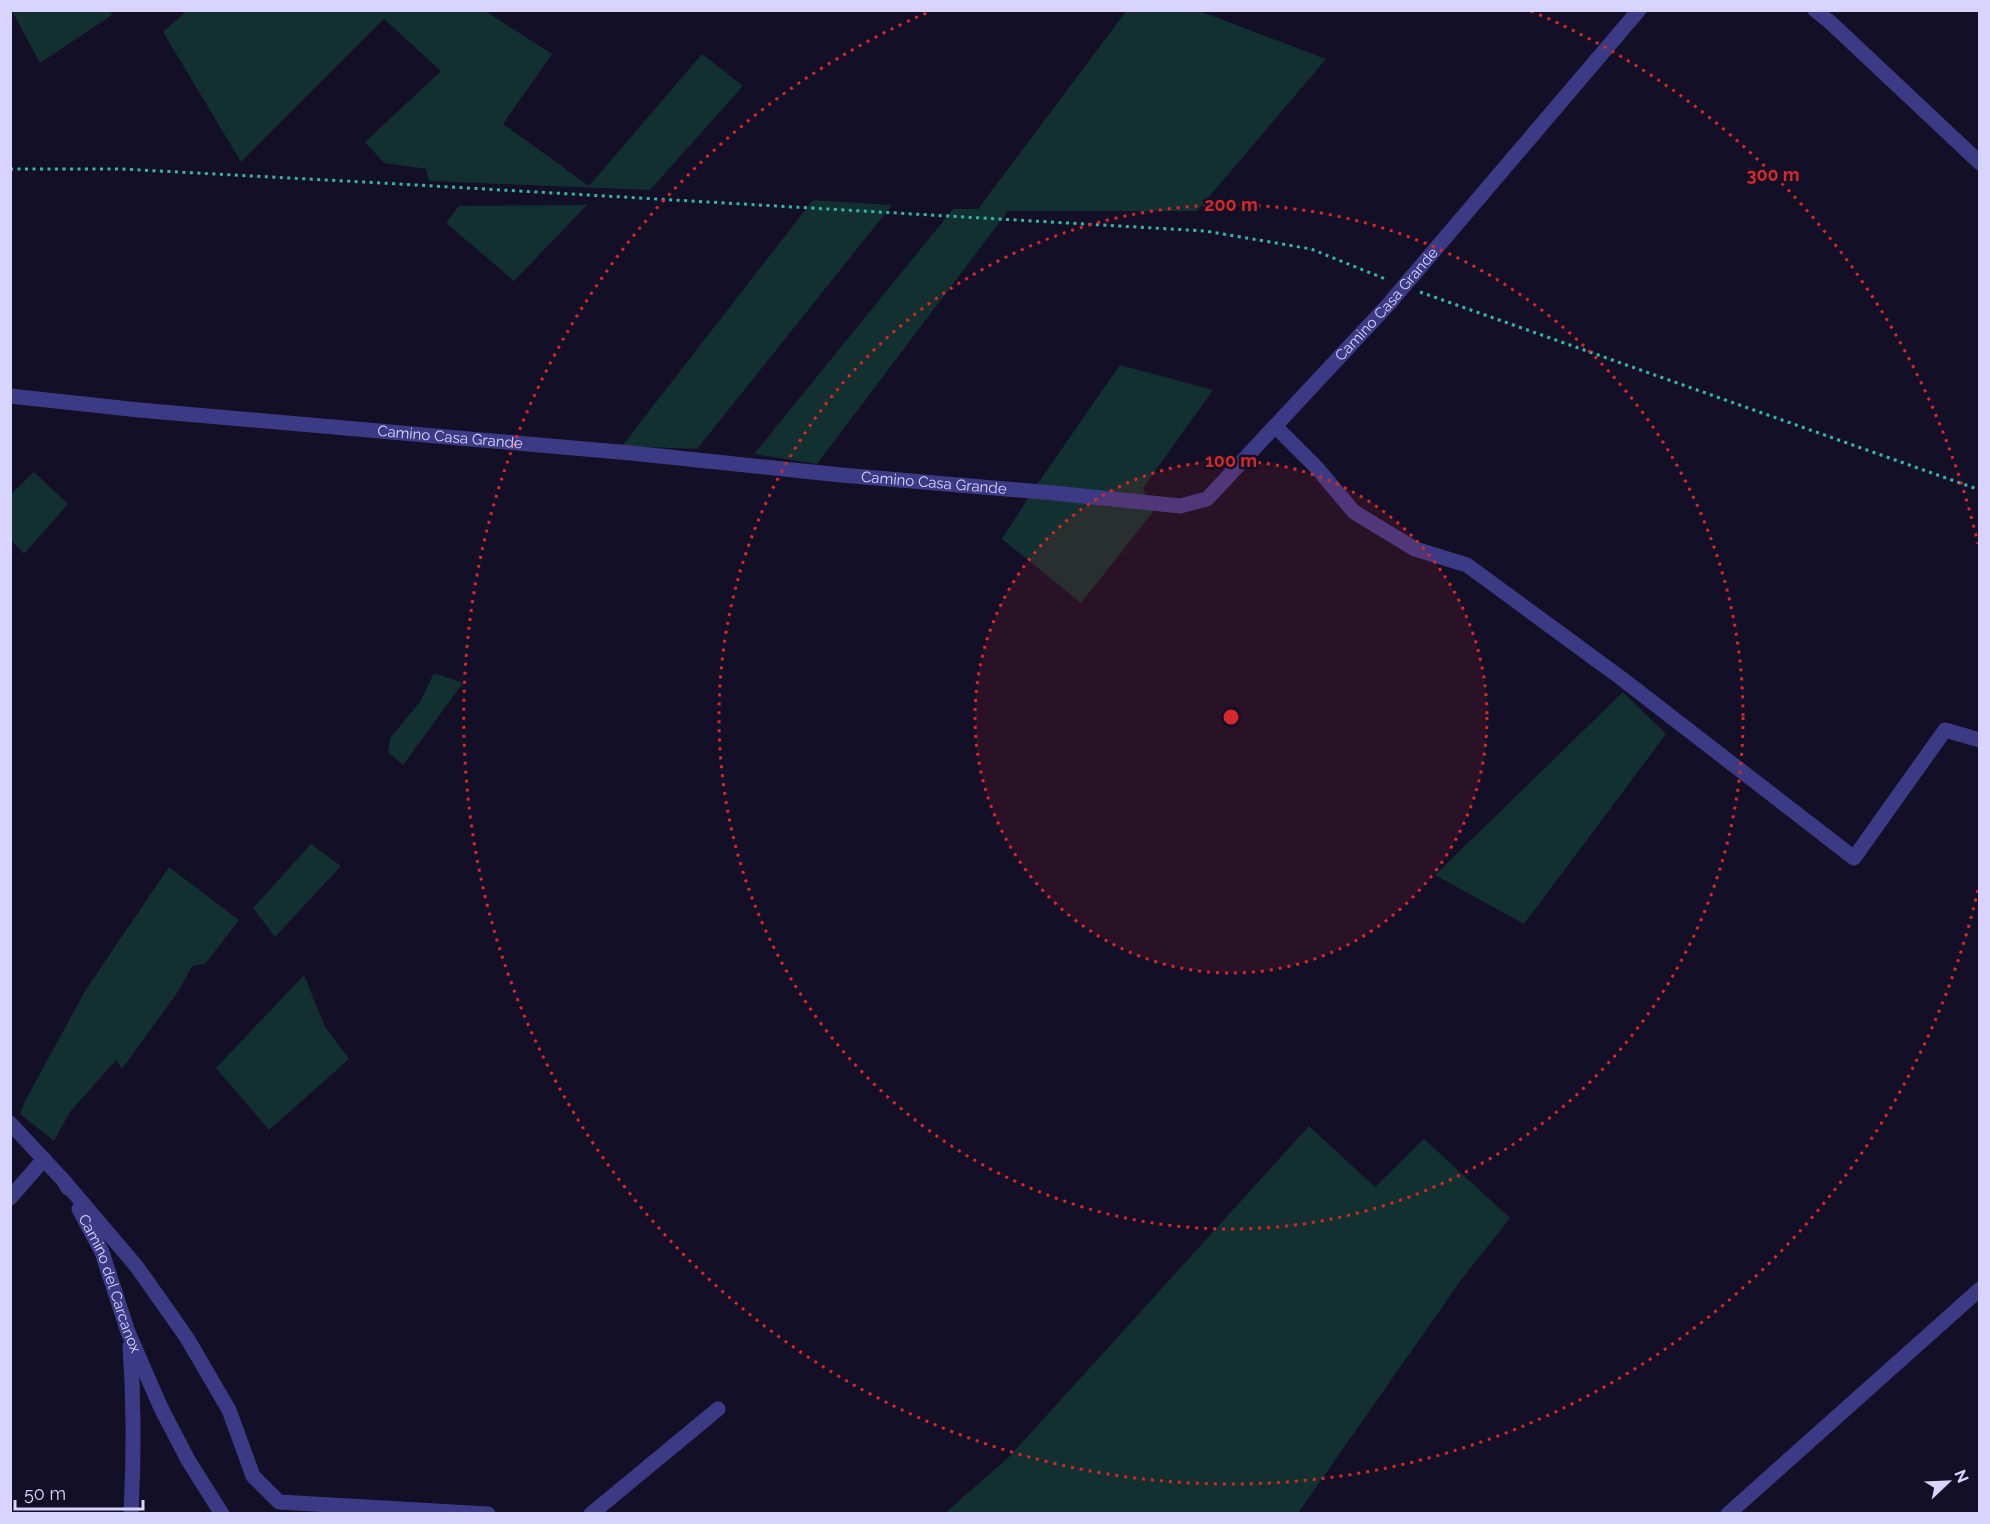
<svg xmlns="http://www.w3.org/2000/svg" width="1990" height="1524" font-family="Raleway,sans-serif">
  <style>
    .green { fill: #12302f }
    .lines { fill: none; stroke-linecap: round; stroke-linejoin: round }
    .path { stroke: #2fb8b0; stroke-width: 3; stroke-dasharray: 3 4.5; stroke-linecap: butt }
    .street { stroke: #3d3a85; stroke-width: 15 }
    .ring { fill: none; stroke: #d62828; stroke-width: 3; stroke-dasharray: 3 6 }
    .labels { text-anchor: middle; stroke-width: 5; stroke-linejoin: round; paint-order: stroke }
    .street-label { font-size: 15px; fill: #d9d4ff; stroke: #130f26 }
    .centre { fill: #d62828; stroke: #130f26; stroke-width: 3 }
    .ring-label { font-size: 18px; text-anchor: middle; font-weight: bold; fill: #d62828; stroke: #130f26; stroke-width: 5; stroke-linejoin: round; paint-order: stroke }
  </style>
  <rect width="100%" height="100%" fill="#130f26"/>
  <path class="green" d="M1127,10L1199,11L1326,59L1197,211H1008L817,464L754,454L953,209H978Z
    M12,11H109L112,15L40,63Z
    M187,11H485L552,54L503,124L589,186L702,54L743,86L650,190L429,181L426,169L384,163L365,142L441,71L384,19L241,162L163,32Z
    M813,200L892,205L697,449L622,446Z
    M587,205L514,281L446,223L459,206Z
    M1120,365L1213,390L1143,488L1153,512L1081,603L1002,539L1036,486Z
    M34,472L68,504L24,554L11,540V494Z
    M434,673L463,683L403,765L388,752L390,738L420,702Z
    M1623,692L1666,734L1524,924L1435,875Z
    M311,844L341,866L275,937L253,908Z
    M169,867L239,920L205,964L192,966L177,993L122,1069L116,1060L70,1112L54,1141L20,1114L25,1101L85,991Z
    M304,975L325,1027L349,1059L269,1130L216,1068Z
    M1309,1126L1375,1187L1424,1139L1510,1218L1461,1280L1298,1513H945L1009,1457Z"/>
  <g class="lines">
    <path class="path" d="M10,169H122L382,183L1205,231L1311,249L1388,280
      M1420,292L1980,490"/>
    <g class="street">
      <path d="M1815,10L1830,22L1980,163"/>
      <path id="s1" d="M10,396L139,410L631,453L841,475L1054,493L1180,506L1207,499L1387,306L1639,10"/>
      <path d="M1275,426L1317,468L1354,512L1415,549L1467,565L1621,678L1854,858L1945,730L1980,740"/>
      <path d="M10,1123L64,1181L68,1188"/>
      <path d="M64,1181L137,1267L187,1338L229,1410L253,1476L279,1502L488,1514"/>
      <path d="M10,1198L44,1159"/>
      <path id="s2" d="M79,1209L102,1252L128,1332L161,1408L188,1460L222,1514"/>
      <path d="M130,1346C134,1402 134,1457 131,1514"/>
      <path d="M591,1514L718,1409"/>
      <path d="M1728,1514L1980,1289"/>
    </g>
  </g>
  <circle cx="1231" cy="717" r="256" fill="#d62828" fill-opacity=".12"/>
  <g class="ring">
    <circle cx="1231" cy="717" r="256"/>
    <circle cx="1231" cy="717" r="512"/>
    <path d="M1978 890A767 767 0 1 1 931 11M1531 11A767 767 0 0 1 1978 544"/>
  </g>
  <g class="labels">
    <g class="street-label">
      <text dy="5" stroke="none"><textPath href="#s1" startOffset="1468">Camino Casa Grande</textPath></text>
      <text dy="5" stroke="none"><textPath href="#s1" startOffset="442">Camino Casa Grande</textPath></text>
      <text dy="5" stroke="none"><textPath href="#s1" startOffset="928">Camino Casa Grande</textPath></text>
      <text dy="5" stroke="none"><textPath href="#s2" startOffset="81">Camino del Carcanox</textPath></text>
    </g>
  </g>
  <circle cx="1231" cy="717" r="9" class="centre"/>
  <g class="ring-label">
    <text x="1773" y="181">300 m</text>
    <text x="1231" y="211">200 m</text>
    <text x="1231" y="467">100 m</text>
  </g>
  <rect width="1990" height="1524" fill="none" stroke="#d9d4ff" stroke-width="24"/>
  <g transform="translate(1948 1482) rotate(67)" stroke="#130f26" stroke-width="4.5" paint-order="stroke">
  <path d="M0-4.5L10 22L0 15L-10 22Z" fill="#d9d4ff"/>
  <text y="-9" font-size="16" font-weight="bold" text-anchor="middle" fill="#d9d4ff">N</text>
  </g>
  <path d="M15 1500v9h128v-9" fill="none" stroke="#d9d4ff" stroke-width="3"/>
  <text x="24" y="1500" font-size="18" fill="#d9d4ff" stroke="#130f26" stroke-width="4.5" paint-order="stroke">50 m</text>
</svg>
